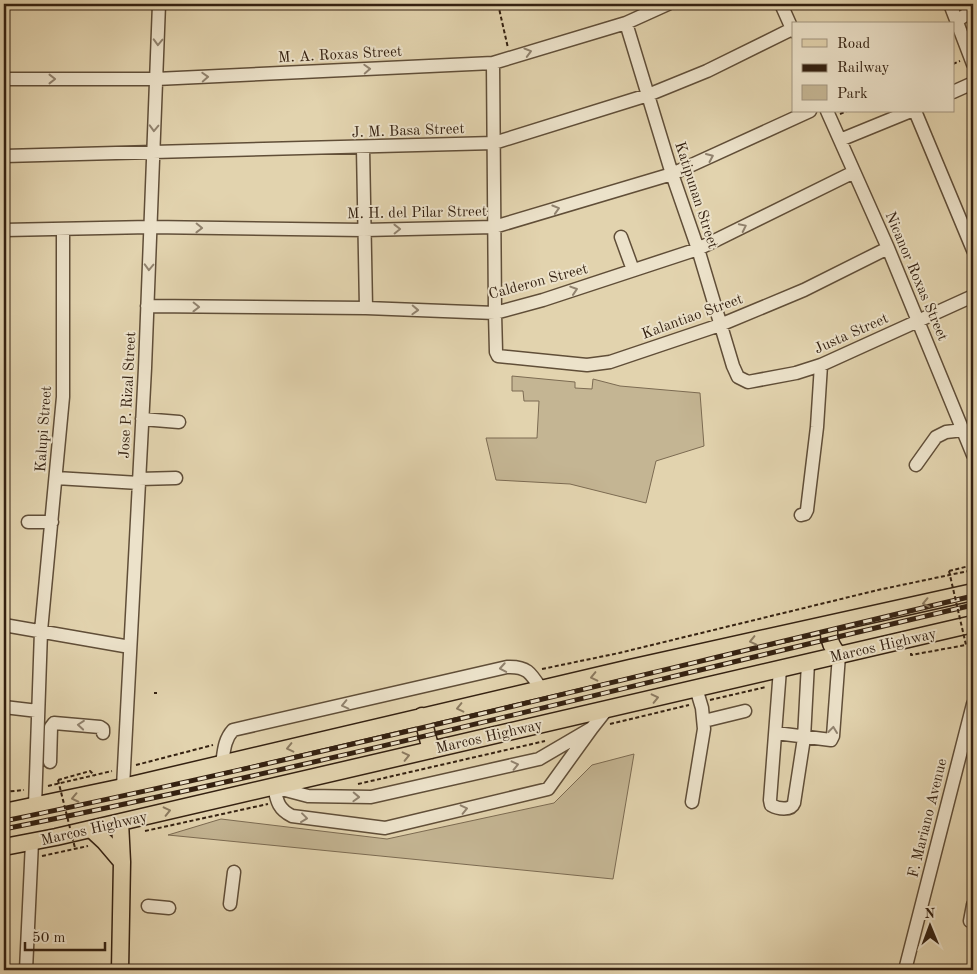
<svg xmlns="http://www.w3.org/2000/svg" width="977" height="974" font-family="'Old Standard TT',serif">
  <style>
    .green { fill: #c4b593; stroke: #7c6b52 }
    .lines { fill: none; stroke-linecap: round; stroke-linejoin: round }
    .minor-casing { stroke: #604e38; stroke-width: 15 }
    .major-casing { stroke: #342111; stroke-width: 19 }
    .path { stroke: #342111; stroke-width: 2; stroke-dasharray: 4 2.5; stroke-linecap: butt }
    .minor { stroke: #ece2ca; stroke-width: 12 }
    .major { stroke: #e2d3ae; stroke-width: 16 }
    .rail-casing { stroke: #342111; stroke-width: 5 }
    .rail { stroke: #ece2ca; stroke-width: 3; stroke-dasharray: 9; stroke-linecap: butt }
    .path-bridge { stroke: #342111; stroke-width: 2; stroke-dasharray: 4 2.5; stroke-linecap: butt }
    .oneway { stroke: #90826e }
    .oneway2 { stroke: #8b7a60 }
    .labels { text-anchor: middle; stroke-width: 4; stroke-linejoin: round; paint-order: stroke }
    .street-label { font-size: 15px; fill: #342111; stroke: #ece2ca }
  </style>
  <rect width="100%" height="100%" fill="#e2d3ae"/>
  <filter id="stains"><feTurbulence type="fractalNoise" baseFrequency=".004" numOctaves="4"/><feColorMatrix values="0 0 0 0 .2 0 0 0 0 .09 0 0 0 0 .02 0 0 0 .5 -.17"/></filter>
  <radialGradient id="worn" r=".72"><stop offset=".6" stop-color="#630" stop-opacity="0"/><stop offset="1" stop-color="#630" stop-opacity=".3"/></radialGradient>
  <path class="green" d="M512,376L575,382V388L592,389L593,379L620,386L700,393L704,446L656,461L646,503L570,484L496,480L486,438H537L539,401H524L523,391H512Z
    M634,754L613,879L168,835L221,819L387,839L554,803L592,765Z"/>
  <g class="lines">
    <defs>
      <path id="minor" d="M781,4L793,31
        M950,4L973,64
        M958,20L973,10
        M626,23L672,174L698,249L733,366L738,377L748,382L796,373L821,365L973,296
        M493,63L495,313L496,352L498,356L587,365L610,362L720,325L804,290L888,248
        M4,79H156L493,63L626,23L668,4
        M953,92L973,83
        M827,111L888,248L973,455
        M915,111L973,250
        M840,140L911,111
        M363,148L366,308
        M4,156L494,143L648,95L707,71L792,29
        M4,230L150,227L364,230L494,227L672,174L810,111
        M621,237L633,270
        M147,306L366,308L495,313L543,300L698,249L854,172
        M142,419L179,422
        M916,465L936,437L946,432L963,430
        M56,478L139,483
        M139,479L176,478
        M801,515L805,514L807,510L817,427L821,365
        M28,522H52
        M4,625L130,647
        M780,669L770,800L771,805C778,809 791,811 794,803L804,738L808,663
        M4,707L38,711
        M704,721L745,711
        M592,728L548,789L385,828L292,816C278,809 277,801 274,787L308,796L371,797L539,759L592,728L607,709
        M776,733L831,740L833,736L839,655
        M50,762L51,727L54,723L100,727L103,729V733
        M222,764C224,751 224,740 233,730L507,667C527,666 531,673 541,689
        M123,787L145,368L159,4
        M692,802L704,729L702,708L696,688
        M35,806L41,631L63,397V229
        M230,904L234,872
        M148,906L169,908
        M970,921L973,905
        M26,970L32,842
        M905,970L973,704"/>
      <path id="major" d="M830,624C827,636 830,646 839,655
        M422,716L431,750
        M4,812L123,787L630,668L973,592
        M91,829L105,842L122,862
        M4,847L56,837L973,624
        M120,970L122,862L120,822"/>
    </defs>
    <use href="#minor" class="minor-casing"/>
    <use href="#major" class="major-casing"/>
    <path class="path" d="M498,4L508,48
      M953,64L960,61
      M840,114L847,111
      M949,571L973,565
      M911,653V655L966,645
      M542,669L619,653L878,590L973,570
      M154,693H157
      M710,700L766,687
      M610,724L689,705
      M136,765L213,745
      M58,780L90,771L95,776
      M358,784L545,741
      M48,786L112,771
      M4,792L24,790
      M145,831L268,804
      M42,856L88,846"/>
    <use href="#minor" class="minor"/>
    <use href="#major" class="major"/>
    <defs>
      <path id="rail" d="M4,821C329,754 650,672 973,596
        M4,829C329,764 650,680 973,605"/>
    </defs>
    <use href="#rail" class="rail-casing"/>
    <use href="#rail" class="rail"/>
    <path class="path-bridge" d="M949,571L966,645
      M58,780L75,848"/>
  </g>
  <defs><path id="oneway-chevron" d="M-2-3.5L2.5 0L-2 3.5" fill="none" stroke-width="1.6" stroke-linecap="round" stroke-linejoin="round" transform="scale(1.25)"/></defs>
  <g class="oneway">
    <use href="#oneway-chevron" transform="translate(158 42) rotate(92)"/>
    <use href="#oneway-chevron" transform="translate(528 52) rotate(-16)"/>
    <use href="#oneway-chevron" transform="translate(367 69) rotate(-3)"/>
    <use href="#oneway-chevron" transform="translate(205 77) rotate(-3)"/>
    <use href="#oneway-chevron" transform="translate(52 79)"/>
    <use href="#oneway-chevron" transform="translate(154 128) rotate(92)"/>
    <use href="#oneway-chevron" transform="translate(710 157) rotate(-24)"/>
    <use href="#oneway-chevron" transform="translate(556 209) rotate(-17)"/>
    <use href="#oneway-chevron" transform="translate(743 227) rotate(-26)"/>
    <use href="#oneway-chevron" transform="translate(199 228) rotate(1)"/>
    <use href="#oneway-chevron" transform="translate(397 229) rotate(-1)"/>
    <use href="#oneway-chevron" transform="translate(149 267) rotate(92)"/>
    <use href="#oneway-chevron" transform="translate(574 290) rotate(-18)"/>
    <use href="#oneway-chevron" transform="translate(196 307) rotate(1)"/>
    <use href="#oneway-chevron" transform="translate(415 310) rotate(2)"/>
    <use href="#oneway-chevron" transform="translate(503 668) rotate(170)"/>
    <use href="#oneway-chevron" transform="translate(345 705) rotate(167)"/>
    <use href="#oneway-chevron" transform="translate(81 725) rotate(-175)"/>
    <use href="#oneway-chevron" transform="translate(833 730) rotate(-83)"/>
    <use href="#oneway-chevron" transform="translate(515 765) rotate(-13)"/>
    <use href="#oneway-chevron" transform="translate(356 797) rotate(2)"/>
    <use href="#oneway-chevron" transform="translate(464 809) rotate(-13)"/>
    <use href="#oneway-chevron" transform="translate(304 818) rotate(7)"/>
  </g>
  <g class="oneway2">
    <use href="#oneway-chevron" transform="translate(926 603) rotate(168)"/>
    <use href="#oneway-chevron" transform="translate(753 641) rotate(167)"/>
    <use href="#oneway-chevron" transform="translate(594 677) rotate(167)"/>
    <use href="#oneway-chevron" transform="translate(655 698) rotate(-13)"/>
    <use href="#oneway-chevron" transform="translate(460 708) rotate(167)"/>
    <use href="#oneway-chevron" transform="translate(290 748) rotate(167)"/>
    <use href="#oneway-chevron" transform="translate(406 756) rotate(-13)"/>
    <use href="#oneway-chevron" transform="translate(75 798) rotate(168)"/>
    <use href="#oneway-chevron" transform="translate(167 811) rotate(-13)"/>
  </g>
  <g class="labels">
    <g class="street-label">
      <text transform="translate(340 54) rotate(-3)" y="5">M. A. Roxas Street</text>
      <text transform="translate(408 130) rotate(-2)" y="5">J. M. Basa Street</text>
      <text transform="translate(697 195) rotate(72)" y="5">Katipunan Street</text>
      <text transform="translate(417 212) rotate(-1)" y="5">M. H. del Pilar Street</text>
      <text transform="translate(917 276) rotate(67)" y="5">Nicanor Roxas Street</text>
      <text transform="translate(538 281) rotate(-15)" y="5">Calderon Street</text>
      <text transform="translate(692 316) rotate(-20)" y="5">Kalantiao Street</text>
      <text transform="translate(851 333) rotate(-24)" y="5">Justa Street</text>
      <text transform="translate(127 395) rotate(-87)" y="5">Jose P. Rizal Street</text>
      <text transform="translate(43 429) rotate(-86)" y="5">Kalupi Street</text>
      <text transform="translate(883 645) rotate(-13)" y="5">Marcos Highway</text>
      <text transform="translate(489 736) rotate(-13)" y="5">Marcos Highway</text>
      <text transform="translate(927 818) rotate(-76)" y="5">F. Mariano Avenue</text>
      <text transform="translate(94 828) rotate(-13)" y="5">Marcos Highway</text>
    </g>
  </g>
  <rect width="977" height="974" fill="none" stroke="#e2d3ae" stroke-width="20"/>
  <rect x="5" y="5" width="967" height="964" fill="none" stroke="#342111" stroke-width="2.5"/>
  <rect x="10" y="10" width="957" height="954" fill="none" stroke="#342111"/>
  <rect x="792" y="22" width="162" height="90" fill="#ece2ca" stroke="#a29580"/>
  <rect x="802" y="39" width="25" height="8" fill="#e2d3ae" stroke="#a29580"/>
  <text x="837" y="48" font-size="15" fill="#342111">Road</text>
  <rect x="802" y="64" width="25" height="8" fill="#342111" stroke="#a29580"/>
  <text x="837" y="72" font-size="15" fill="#342111">Railway</text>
  <rect x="802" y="85" width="25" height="15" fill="#c4b593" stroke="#a29580"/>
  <text x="837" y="98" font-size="15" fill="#342111">Park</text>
  <g transform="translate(930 926) rotate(359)" stroke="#ece2ca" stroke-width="4" paint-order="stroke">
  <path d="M0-4L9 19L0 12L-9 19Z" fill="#342111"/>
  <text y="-8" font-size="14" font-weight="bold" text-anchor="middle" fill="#342111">N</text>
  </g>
  <path d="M25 942v8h80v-8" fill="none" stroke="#342111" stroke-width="2.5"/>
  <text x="32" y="942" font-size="15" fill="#342111" stroke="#ece2ca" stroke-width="4" paint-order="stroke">50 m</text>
  <rect width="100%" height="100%" filter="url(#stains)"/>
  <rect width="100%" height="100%" fill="url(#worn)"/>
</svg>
